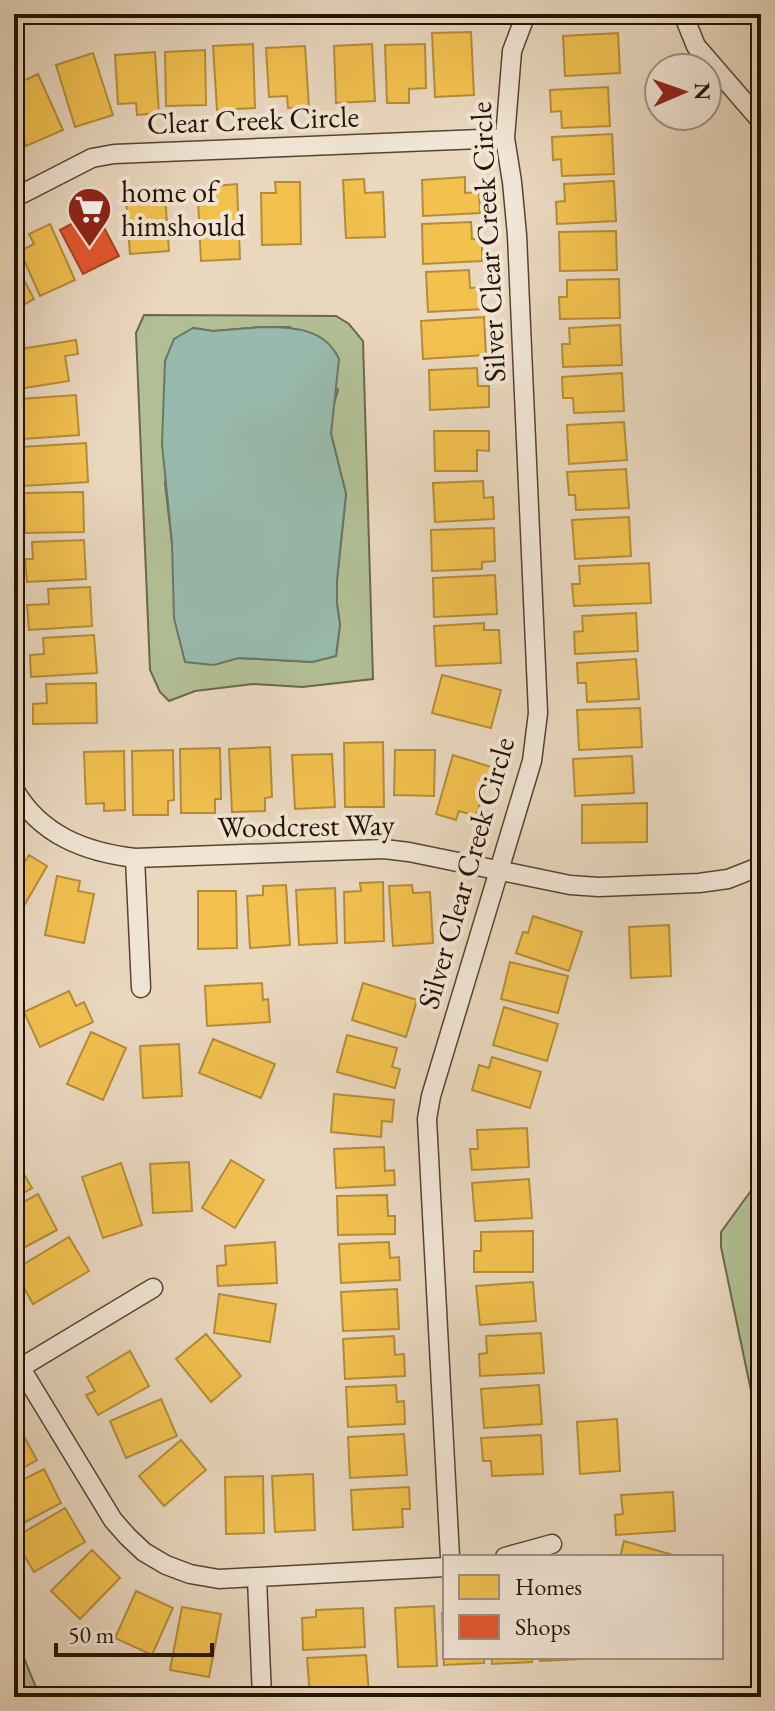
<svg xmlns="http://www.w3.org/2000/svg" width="775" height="1711" font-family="'EB Garamond',serif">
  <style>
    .green { fill: #b2bf95; stroke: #6c694b; stroke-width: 2; fill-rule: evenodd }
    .water { fill: #98baad; stroke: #6a7768; stroke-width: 2 }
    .homes { fill: #f2c14e; stroke: #b58d37; stroke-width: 2 }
    .shops { fill: #e4572e; stroke: #ab4320; stroke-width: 2 }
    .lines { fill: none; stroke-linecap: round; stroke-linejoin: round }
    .street-casing { stroke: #574430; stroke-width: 21 }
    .street { stroke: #f1e5d5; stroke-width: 18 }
    .labels { text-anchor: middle; stroke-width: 8; stroke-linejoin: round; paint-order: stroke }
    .street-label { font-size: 30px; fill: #261301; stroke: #f1e5d5 }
    .poi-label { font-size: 30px; fill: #261301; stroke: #f1e5d5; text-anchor: start }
  </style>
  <rect width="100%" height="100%" fill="#e9d7be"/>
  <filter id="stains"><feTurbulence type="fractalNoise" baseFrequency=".0025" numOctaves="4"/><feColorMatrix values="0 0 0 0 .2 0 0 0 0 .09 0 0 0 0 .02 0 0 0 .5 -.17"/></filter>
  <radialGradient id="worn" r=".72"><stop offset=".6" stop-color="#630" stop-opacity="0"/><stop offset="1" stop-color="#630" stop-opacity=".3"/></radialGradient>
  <path class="green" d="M144,315L336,316L349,324L363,341L373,679L302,687L253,684L195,691L169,701L160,692L150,670L136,333ZM262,327H290L338,390L332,410L331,434L346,494L337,580V604L340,625L336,656L312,662L239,658L172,543L165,483L193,328L213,331Z
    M761,1177V1439L758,1438L754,1405L721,1247V1232Z
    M14,1633L39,1695L43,1697H14Z"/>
  <path class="water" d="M262,327C293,327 325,328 339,359L331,434L346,494L337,580V604L340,625L336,656L312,662L239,658L214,665L185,662L174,618L172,543L162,444L165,361L174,339L193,328L213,331Z"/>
  <path class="homes" d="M471,32L474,95L435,97L432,33Z
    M618,33L620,73L565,76L563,36Z
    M253,44L255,108L217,110L213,46Z
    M372,44L375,101L336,103L334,46Z
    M425,44L426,88L409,89V103H387L385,45Z
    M305,46L309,107L288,108L287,96L269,97L266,48Z
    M205,50L206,105L166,106L165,52Z
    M155,52L159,113L137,115L136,103L118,104L115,55Z
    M93,53L113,115L75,127L56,65Z
    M38,74L63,130L26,146L14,117V85Z
    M608,87L610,126L562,128L561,111L551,112L550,90Z
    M612,134L614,174L562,176L561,159L553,160L552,137Z
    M465,177V193L479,192L480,213L423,216L422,180Z
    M364,179L365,193L383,192L385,237L346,238L343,180Z
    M614,181L616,221L557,224L556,202L565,201L564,184Z
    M275,182H300L301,244L262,245L261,193H276Z
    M237,184L240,259L201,261L198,201L215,200V186Z
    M165,196L169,251L130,254L126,199Z
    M471,222L472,239H482V261L423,264L422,224Z
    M50,224L75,280L40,296L20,251L34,244L29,234Z
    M616,231L617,270L560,271L559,232Z
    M14,261L34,299L14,310Z
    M469,270L470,288L483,287L484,309L428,312L426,272Z
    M619,279L620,318L560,319L559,297H567V280Z
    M484,317L486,355L423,359L421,321Z
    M620,325L622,365L563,367L562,344H570L569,328Z
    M76,340L78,354L65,356L69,381L18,389L14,350Z
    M477,368L478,386H489V407L430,410L429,370Z
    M622,373L624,411L574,413L573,398H563L562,377Z
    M76,395L79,435L23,439L20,399Z
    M624,422L627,460L569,464L567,425Z
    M434,431H489V451L477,450V471H435Z
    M86,443L88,482L23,486L21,447Z
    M626,469L629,508L576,510L575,495H569L567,472Z
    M483,481L484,498L493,497L494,519L435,522L433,483Z
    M83,492L84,532L25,533L24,493Z
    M629,517L631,556L575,559L572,520Z
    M494,528L495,561L482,562V569L432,571L431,530Z
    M84,540L86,579L27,582L25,559H33L32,542Z
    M649,563L651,603L574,606L572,584H580L579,566Z
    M495,575L497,614L434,617L433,578Z
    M90,587L92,626L29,630L27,605L49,604L48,589Z
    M636,613L638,651L575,654L574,632L583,631L582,616Z
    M484,623V630H499L501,663L436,666L434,626Z
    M94,635L97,673L31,677L30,655L44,654L43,638Z
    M636,659L639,699L587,702L586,683H578L577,663Z
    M442,675L501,690L491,728L432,713Z
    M96,683L97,723L33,724V704L47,703L46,684Z
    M640,708L642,747L579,750L577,710Z
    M383,742L384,807H345L344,743Z
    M270,747L272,797L265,798V811L232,812L229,749Z
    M220,748L221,799H215V813H181L180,749Z
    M173,750L174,800L168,801V815H133L132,751Z
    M395,750H435L434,796L394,795Z
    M124,751L125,810L104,811V803L86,804L84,752Z
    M332,754L335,807L295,809L292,755Z
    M453,755L491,767L476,816L459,811L456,820L436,814Z
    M632,756L634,793L575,796L573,759Z
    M647,803V842L582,843V805Z
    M29,855L47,866L17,918L14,916V857L24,863Z
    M57,876L80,881L78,891L94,894L84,943L45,935Z
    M383,882L384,941L345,943L344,892L361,891L360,883Z
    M286,885L290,945L250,948L247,896L263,895V886Z
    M412,885L413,893L430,892L433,943L393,946L389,886Z
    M335,888L337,943L299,945L296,890Z
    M198,891H236L237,948L198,949Z
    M533,916L582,932L569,971L516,953L523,932L528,933Z
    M669,925L671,976L631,978L629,927Z
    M510,962L568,976L558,1013L501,999Z
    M262,983L263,1000L268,999L270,1022L207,1026L205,986Z
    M363,983L417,1000L406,1037L352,1020Z
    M69,991L76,1006L84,1002L93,1022L40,1047L24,1012Z
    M504,1007L558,1024L547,1061L493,1045Z
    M91,1032L126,1048L103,1100L67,1084Z
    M347,1035L397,1048L392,1067L400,1069L395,1088L337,1072Z
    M213,1039L275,1064L261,1098L199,1073Z
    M179,1044L182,1096L143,1098L140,1046Z
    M492,1057L541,1072L530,1108L472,1090L479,1065L489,1068Z
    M334,1094L394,1100L392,1122L382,1121L381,1137L331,1132Z
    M527,1128L529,1167L472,1170L470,1149H478L477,1130Z
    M384,1147L385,1171L394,1170L395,1185L336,1188L334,1149Z
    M14,1157L32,1188L14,1198Z
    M231,1160L264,1180L235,1228L202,1208Z
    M189,1162L192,1211L153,1213L150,1164Z
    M121,1163L142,1225L103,1238L82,1177Z
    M529,1179L532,1218L475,1221L472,1183Z
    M38,1194L57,1230L14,1253V1207Z
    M387,1195L388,1216H395V1234L338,1235L337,1196Z
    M533,1231V1272H474V1251H481V1232Z
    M69,1237L89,1271L33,1304L14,1270Z
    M275,1242L277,1283L218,1286L217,1266L226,1265L225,1246Z
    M389,1242L390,1258L399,1257L400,1280L341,1283L339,1244Z
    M533,1282L536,1321L480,1325L476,1286Z
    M397,1289L399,1329L343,1331L341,1292Z
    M219,1294L276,1304L270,1342L214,1333Z
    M541,1333L544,1373L480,1376L479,1354L487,1353L486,1336Z
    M206,1334L241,1376L211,1402L176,1359Z
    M394,1336L395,1355L404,1354L405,1376L345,1379L343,1339Z
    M130,1351L149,1386L98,1415L86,1395L95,1391L87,1377Z
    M396,1385L397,1402L404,1401L405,1424L348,1427L346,1387Z
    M539,1385L542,1424L484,1428L481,1389Z
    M161,1399L177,1436L126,1458L110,1421Z
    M617,1419L620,1471L580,1474L577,1422Z
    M404,1434L407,1475L350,1478L348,1437Z
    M541,1435L543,1474L492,1476L491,1461H483L481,1438Z
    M25,1438L37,1460L14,1473V1439L16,1443Z
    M181,1440L206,1470L164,1506L139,1476Z
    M44,1469L61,1503L14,1528V1484Z
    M313,1474L315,1530L275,1532L272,1476Z
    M263,1476L264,1533L226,1534L225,1477Z
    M409,1487L410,1509H402L403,1527L353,1530L351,1490Z
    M673,1492L675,1531L616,1535L615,1515L623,1514L621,1495Z
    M65,1508L85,1542L34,1572L14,1538Z
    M624,1541L680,1557H620Z
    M92,1550L120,1578L80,1619L51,1591Z
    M136,1591L173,1608L152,1655L115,1638Z
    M434,1606L437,1666L398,1667L395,1608Z
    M182,1607L221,1614L209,1677L170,1670Z
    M363,1608L365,1647L303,1650L302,1618L316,1617V1610Z
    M442,1613H445V1657H484V1663L444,1665Z
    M366,1655L369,1694L310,1697L307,1658Z
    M492,1657H532V1662L492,1664Z
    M540,1657H581V1659L540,1661Z"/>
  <path class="shops" d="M91,203L119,256L83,274L60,230L77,221L73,212Z"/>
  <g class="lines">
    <defs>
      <path id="street" d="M683,14L696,46L761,121
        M14,198L92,158L114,154L505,138
        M14,789C40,835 85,852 135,858L384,849L409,852L570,885L599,887L699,883L728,879L761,866
        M135,858L141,988
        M14,1357L113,1520L128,1537L144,1552L166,1565L190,1574L219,1579L445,1567
        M20,1368L153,1288
        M450,1557L427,1119L431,1096L532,761L538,713L517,235L512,182L505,138L512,51L526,14
        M505,1557L552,1544
        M257,1579L262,1697"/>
    </defs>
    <use href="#street" class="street-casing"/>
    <use href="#street" class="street"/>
  </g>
  <defs>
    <symbol id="supermarket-pin" viewBox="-11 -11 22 30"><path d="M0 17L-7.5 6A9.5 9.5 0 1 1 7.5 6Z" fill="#8f2418" stroke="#f1e5d5"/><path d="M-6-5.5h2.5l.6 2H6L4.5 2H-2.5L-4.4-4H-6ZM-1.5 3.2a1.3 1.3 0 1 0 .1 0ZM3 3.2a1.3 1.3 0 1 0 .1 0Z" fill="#fff"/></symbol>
  </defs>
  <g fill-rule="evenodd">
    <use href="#supermarket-pin" x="64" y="184" width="51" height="69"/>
  </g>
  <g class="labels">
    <g class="street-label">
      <text transform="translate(253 120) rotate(-2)" y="10">Clear Creek Circle</text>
      <text transform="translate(488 242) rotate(-93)" y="10">Silver Clear Creek Circle</text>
      <text transform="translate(306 826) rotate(-1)" y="10">Woodcrest Way</text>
      <text transform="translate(466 873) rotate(-74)" y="10">Silver Clear Creek Circle</text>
    </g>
    <g class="poi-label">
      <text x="121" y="202">home of<tspan x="121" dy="34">himshould</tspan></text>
    </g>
  </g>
  <rect width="775" height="1711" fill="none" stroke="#e9d7be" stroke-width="48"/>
  <rect x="16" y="16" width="743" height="1679" fill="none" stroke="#261301" stroke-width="4"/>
  <rect x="24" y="24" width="727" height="1663" fill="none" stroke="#261301" stroke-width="2"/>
  <rect x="443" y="1555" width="280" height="104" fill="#f1e5d5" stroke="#a09180" stroke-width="2"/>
  <rect x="459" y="1575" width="40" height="24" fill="#f2c14e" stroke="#a09180" stroke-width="2"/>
  <text x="515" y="1595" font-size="24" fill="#261301">Homes</text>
  <rect x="459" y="1615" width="40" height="24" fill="#e4572e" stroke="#a09180" stroke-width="2"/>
  <text x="515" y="1635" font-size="24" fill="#261301">Shops</text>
  <g transform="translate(683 92) rotate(88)"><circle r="38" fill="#f1e5d5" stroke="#a09180" stroke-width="2"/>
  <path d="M0-6L14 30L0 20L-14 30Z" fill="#8f2418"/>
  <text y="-12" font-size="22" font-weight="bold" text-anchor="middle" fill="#261301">N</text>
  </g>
  <path d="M56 1643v12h156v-12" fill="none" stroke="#261301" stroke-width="4"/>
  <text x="68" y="1643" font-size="24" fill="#261301" stroke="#f1e5d5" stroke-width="6" paint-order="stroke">50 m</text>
  <rect width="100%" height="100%" filter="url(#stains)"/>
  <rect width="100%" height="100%" fill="url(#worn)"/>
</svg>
